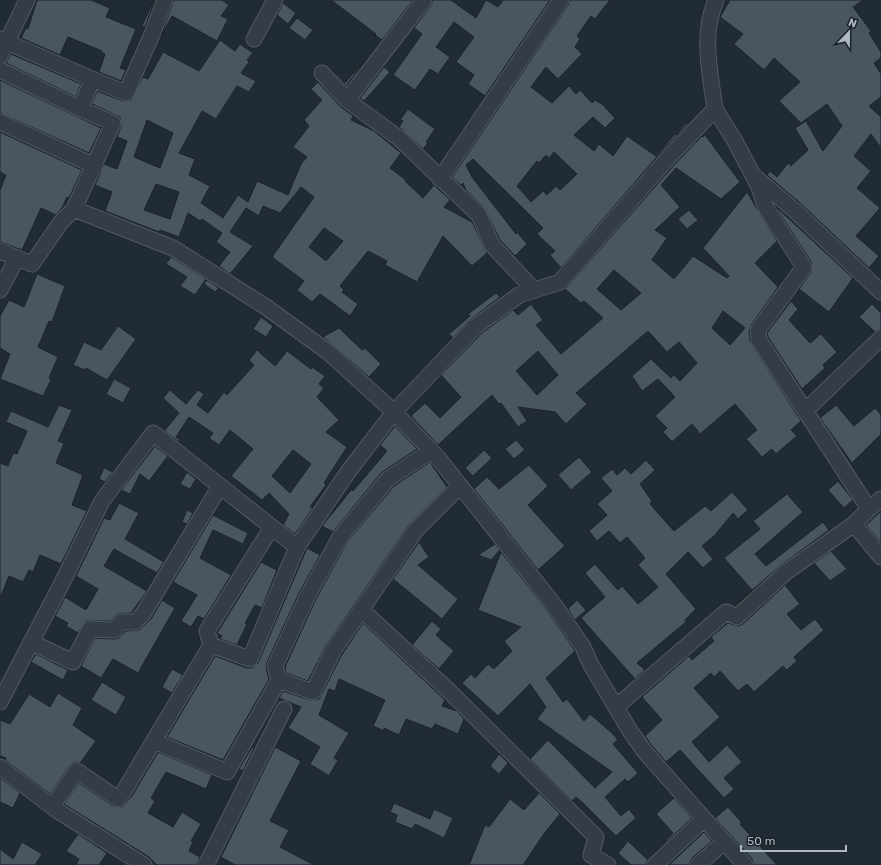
<svg xmlns="http://www.w3.org/2000/svg" width="881" height="865" font-family="Rubik,sans-serif">
  <style>
    .building { fill: #495560; stroke: #1c232b; fill-rule: evenodd }
    .lines { fill: none; stroke-linecap: round; stroke-linejoin: round }
    .street-casing { stroke: #515a63; stroke-width: 17 }
    .street { stroke: #343c45; stroke-width: 15 }
  </style>
  <rect width="100%" height="100%" fill="#212b34"/>
  <path class="building" d="M37,0H91L110,8L106,17L136,29L120,68L126,70L121,81L99,72L105,54L101,52L102,51L68,37L60,55L21,38L26,28L28,29Z
    M154,0H155L145,27L142,26Z
    M174,0H222L229,5L221,16L228,19L217,41L172,16L161,36Z
    M331,0H413L382,40L375,35L376,34Z
    M433,0H451L476,18L486,0L498,7L503,0H550L485,96L468,84L474,75L456,62L474,37L454,22L436,47L450,57L438,74L430,69L415,90L393,75L422,34L414,28L431,5Z
    M570,0H610L595,19L591,16L577,36L580,39L575,47L582,54L558,79L546,67L531,87L552,103L569,86L576,94L580,90L592,103L595,100L603,105L615,118L605,128L593,117L574,135L594,151L599,144L613,156L627,136L656,156L675,134L676,135L686,123L688,124L661,152L561,268L550,255L555,251L537,234L543,228L473,159L466,165L472,177L516,234L517,232L527,244L515,256L500,240L485,209L466,190L463,183L461,185L452,177L568,5ZM554,152L577,174L560,190L556,186L547,195L543,191L531,202L517,186L537,161L539,163L546,155L549,158Z
    M730,0H863L853,7L871,31L869,33L881,52V58L874,63L881,74V97L869,106L881,117V148L871,134L854,156L871,171L857,188L880,208L856,236L879,256L869,268L799,202L767,175L770,171L777,177L788,163L791,166L808,150L795,128L806,121L823,151L842,126L827,104L801,123L779,101L800,82L774,58L764,70L734,44L743,34L720,17Z
    M283,3L296,13L288,24L277,15Z
    M297,18L313,30L305,40L289,28Z
    M220,40L235,51L240,44L253,53L247,60L249,62L241,73L256,81L249,92L237,86L216,119L202,111L179,153L195,159L189,175L210,186L201,203L223,218L238,195L248,202L257,181L288,195L301,164L307,157L293,147L309,126L304,120L322,100L311,89L318,82L340,106L353,116L351,120L374,131L401,153L390,168L406,180L405,181L423,198L434,185L450,200L444,207L472,222L487,253L472,266L443,236L417,282L385,265L387,261L368,251L340,286L344,290L342,292L358,304L350,316L320,294L312,302L297,290L304,281L272,257L314,197L301,187L280,213L263,206L259,216L246,208L230,232L253,246L230,274L219,266L230,252L216,242L222,233L202,219L200,221L188,213L179,237L160,230L159,232L105,211L112,192L95,185L104,164L117,169L127,141L117,137L121,126L120,117L92,104L97,91L123,101L131,100L143,77L148,79L163,52L199,71ZM147,120L173,133L160,168L134,157ZM156,184L179,192L170,219L144,210ZM324,228L343,241L326,261L309,247Z
    M11,54L81,84L76,97L6,63Z
    M367,58L346,86L336,75L337,74L345,83Z
    M384,67L390,72L364,101L360,98Z
    M0,80L101,128L89,153L0,113Z
    M408,109L435,129L426,142L428,143L423,149L399,127L403,121L400,120Z
    M0,132L82,170L69,198L67,197L62,208L56,215L41,208L22,250L0,242V190L6,175L0,172Z
    M705,135L740,182L721,199L676,168L661,185L680,207L655,230L667,238L652,260L674,279L693,256L727,278L729,276L703,248L747,192L777,241L755,263L778,287L751,325L749,331L750,341L801,421L791,430L797,436L776,454L772,449L762,457L746,439L757,430L735,404L700,434L692,424L672,442L663,432L667,428L655,416L675,397L658,379L642,391L632,376L651,359L671,378L674,375L680,381L697,363L679,342L667,352L648,331L576,393L587,404L566,424L555,412L518,407L527,421L518,427L501,403L499,404L492,395L438,445L411,416L425,403L440,418L461,397L441,375L482,333L513,310L518,315L531,304L543,320L536,325L561,354L603,318L584,301L581,303L565,289L675,164L702,136L703,137ZM614,270L641,293L621,310L597,289ZM723,311L745,328L730,345L712,328ZM538,351L558,375L537,395L516,371Z
    M775,206L853,278L829,312L799,289L811,272L812,263Z
    M689,210L698,220L687,229L678,219Z
    M171,257L206,279L195,295L180,286L187,277L166,264Z
    M37,274L65,286L52,322L49,321L38,347L58,357L49,378L51,380L43,396L0,379L10,354L0,348V316L9,300L24,307Z
    M207,280L219,288L215,292L204,284Z
    M496,293L500,297L471,319L453,338L449,334L470,316L468,314Z
    M791,301L798,309L789,320L810,343L821,334L837,352L823,365L825,368L802,389L768,337L767,333Z
    M872,304L881,313V329L875,332L859,317Z
    M261,317L273,326L266,337L253,329Z
    M118,326L136,339L107,380L86,368L85,370L73,365L84,342L101,350Z
    M339,328L362,350L365,348L381,364L369,377L323,337Z
    M257,350L275,366L287,351L311,369L312,367L325,376L319,384L324,388L317,397L339,420L326,432L347,447L324,483L326,485L310,507L313,508L295,534L283,525L289,514L269,493L262,500L231,476L253,449L230,430L219,445L209,438L213,433L189,417L176,437L180,440L179,442L164,431L179,413L163,398L170,390L186,404L198,390L204,394L197,405L208,413L224,392L227,395L254,365L249,360ZM293,450L311,464L290,493L272,476Z
    M114,379L131,388L123,403L106,394Z
    M59,405L72,410L58,441L64,443L56,463L83,475L72,505L87,511L61,564L40,555L33,572L29,570L23,582L9,576L0,598V463L8,466L13,453L17,454L27,431L6,422L11,411L48,427Z
    M836,405L854,426L875,408L881,415V434L852,463L820,418Z
    M395,426L417,449L381,473L333,532L322,526L352,489L353,491L387,451L380,445Z
    M516,440L525,450L514,459L505,449Z
    M155,446L168,456L149,481L140,474L130,494L121,490Z
    M484,450L492,458L473,476L465,468Z
    M579,457L592,472L571,490L558,475Z
    M646,460L655,470L640,484L652,501L650,504L674,531L705,506L711,511L732,492L748,510L738,519L733,513L714,536L702,546L713,559L703,568L688,552L666,574L696,609L685,620L686,622L637,663L645,670L635,679L581,618L605,597L585,573L595,564L618,590L622,586L638,604L658,587L638,565L645,558L627,537L620,543L609,531L597,541L589,531L607,515L597,504L612,491L601,478L612,469L617,475L625,468L631,474Z
    M430,462L447,487L409,525L326,646L308,681L286,673L285,667L315,601L347,542L394,486Z
    M529,465L548,486L528,505L565,546L538,570L474,489L487,477L499,489Z
    M104,468L113,472L105,482L99,479Z
    M187,472L196,479L190,489L180,484Z
    M838,481L853,500L844,508L828,490Z
    M787,494L803,512L755,554L766,566L823,522L829,530L780,566L734,606L752,590L724,558L760,529L753,521Z
    M119,503L139,513L125,539L164,562L157,573L114,549L104,566L147,591L131,613L117,614L111,621H86L78,633L66,626L68,623L55,616L65,597L86,610L98,589L76,576L104,518L110,520Z
    M187,510L193,513L187,524L182,522Z
    M881,511V543L866,525Z
    M213,515L248,533L243,544L213,530L200,558L231,575L204,619L198,616L191,627L181,621L197,595L173,582Z
    M419,542L429,557L418,565L458,599L442,619L393,579Z
    M495,544L500,550L491,560L478,555Z
    M307,548L320,555L299,593L267,662L266,668L269,679L223,760L167,737L215,656L247,668H252L258,663Z
    M831,551L847,569L830,581L814,563Z
    M501,552L548,611L575,651L546,678L563,702L567,699L584,721L590,714L612,733L618,740L613,744L638,773L628,782L625,779L605,797L621,816L629,809L636,818L616,836L585,805L576,797L572,801L530,759L548,740L595,788L612,772L537,719L546,707L530,684L498,716L462,683L471,674L475,678L488,664L494,669L512,651L504,641L521,627L478,610Z
    M261,562L277,570L262,608L255,605L245,623L247,624L237,645L220,639L222,636L217,633Z
    M785,585L800,604L787,614L801,630L815,619L824,630L794,657L797,661L787,670L783,666L754,692L747,684L738,691L720,671L714,677L711,673L694,688L720,717L692,742L709,762L727,745L742,762L724,778L734,789L724,798L680,750L666,762L652,746L645,736L662,720L642,697L689,656L692,660L714,641L711,637L728,623L738,626L743,624Z
    M162,600L175,608L138,673L113,659L101,678L81,666L95,638L115,639L119,638L126,631L139,630L151,619Z
    M577,600L586,610L575,620L568,609Z
    M432,621L441,629L436,635L454,651L439,669L412,645Z
    M363,623L445,700L442,706L457,711L464,719L458,734L435,724L432,729L406,719L399,735L384,728V731L373,726L385,700L339,679L335,691L329,689L319,715L349,733L334,758L338,760L329,776L310,764L320,747L288,728L301,707L279,698L283,691L310,700L319,699L341,656Z
    M36,654L68,670L63,680L31,662Z
    M172,669L183,675L172,693L162,687Z
    M102,682L126,697L116,715L91,700Z
    M58,693L82,708L73,725L96,741L80,763H74L70,766L50,794L5,760L6,758L0,756V720L10,724L29,694L50,707Z
    M252,747L254,748L243,771L239,769Z
    M275,747L301,761L270,821L289,830L280,847L314,865H235L221,857Z
    M158,752L212,775L206,789L166,772L151,798L155,801L148,813L173,827L182,812L201,824L191,841L193,842L189,851L200,857L197,865H157L149,857L64,804L79,783L113,806L122,807L132,796Z
    M499,754L508,763L499,774L490,766Z
    M0,778L20,793L13,808L0,802Z
    M539,793L560,814L543,835L523,865H469L485,825L489,827L510,799L524,810Z
    M674,798L692,818L666,842L665,841L673,833L656,814Z
    M394,803L430,819L434,809L453,818L444,838L415,824L412,829L395,822L397,815L390,812Z
    M728,807L742,823L740,824L777,865H754L752,859L715,818Z
    M704,832L712,841L692,858L689,865H669Z
    M78,834L107,853L99,865H76L79,859L66,851Z
    M628,841L648,860L646,865H631L618,853Z
    M22,842L42,854L35,865H0V849L13,859Z"/>
  <g class="lines">
    <defs>
      <path id="street" d="M0,39L92,79
        M254,39L275,0
        M0,56L27,0
        M0,70L81,109
        M322,73L347,100L400,139L479,215L492,245L534,290
        M347,100L424,0
        M715,109L735,141L759,187L766,208L804,267L758,330L759,340L869,509L854,524L881,557
        M0,122L95,166
        M755,177L793,209L881,292
        M440,179L561,0
        M74,209L173,248L266,307L328,352L394,412L439,459L555,606L583,647L591,665L630,731L645,752L745,865
        M0,251L32,264L61,222L74,209L113,123L81,109L92,79L126,93L151,37L165,0
        M0,290L17,258
        M805,411L881,338
        M869,509L881,499
        M362,610L448,690L596,837L591,855L608,865
        M31,642L73,662L90,629L115,630L121,622H135L143,614L220,486
        M211,645L250,659L297,547
        M279,680L275,666L307,597L340,537L388,479L431,451
        M0,702L62,583L102,501L153,433L297,547L348,472L394,412L476,326L519,295L560,282L668,158L715,109C710,73 701,34 716,0
        M616,707L726,612L737,617L785,573L854,524
        M154,741L227,772L279,680L313,692L333,651L416,530L460,486
        M0,767L58,811L144,865
        M52,806L77,771L118,799L124,791L211,645L207,631L272,527
        M206,865L284,709
        M655,865L704,819
        M698,865L724,842"/>
    </defs>
    <use href="#street" class="street-casing"/>
    <use href="#street" class="street"/>
  </g>
  <g transform="translate(849 32) rotate(22)" stroke="#1a2129" stroke-width="3" paint-order="stroke">
  <path d="M0-3L7 15L0 10L-7 15Z" fill="#aeb7c2"/>
  <text y="-6" font-size="11" font-weight="bold" text-anchor="middle" fill="#aeb7c2">N</text>
  </g>
  <path d="M741 845v6h105v-6" fill="none" stroke="#aeb7c2" stroke-width="2"/>
  <text x="747" y="845" font-size="12" fill="#aeb7c2" stroke="#1a2129" stroke-width="3" paint-order="stroke">50 m</text>
</svg>
